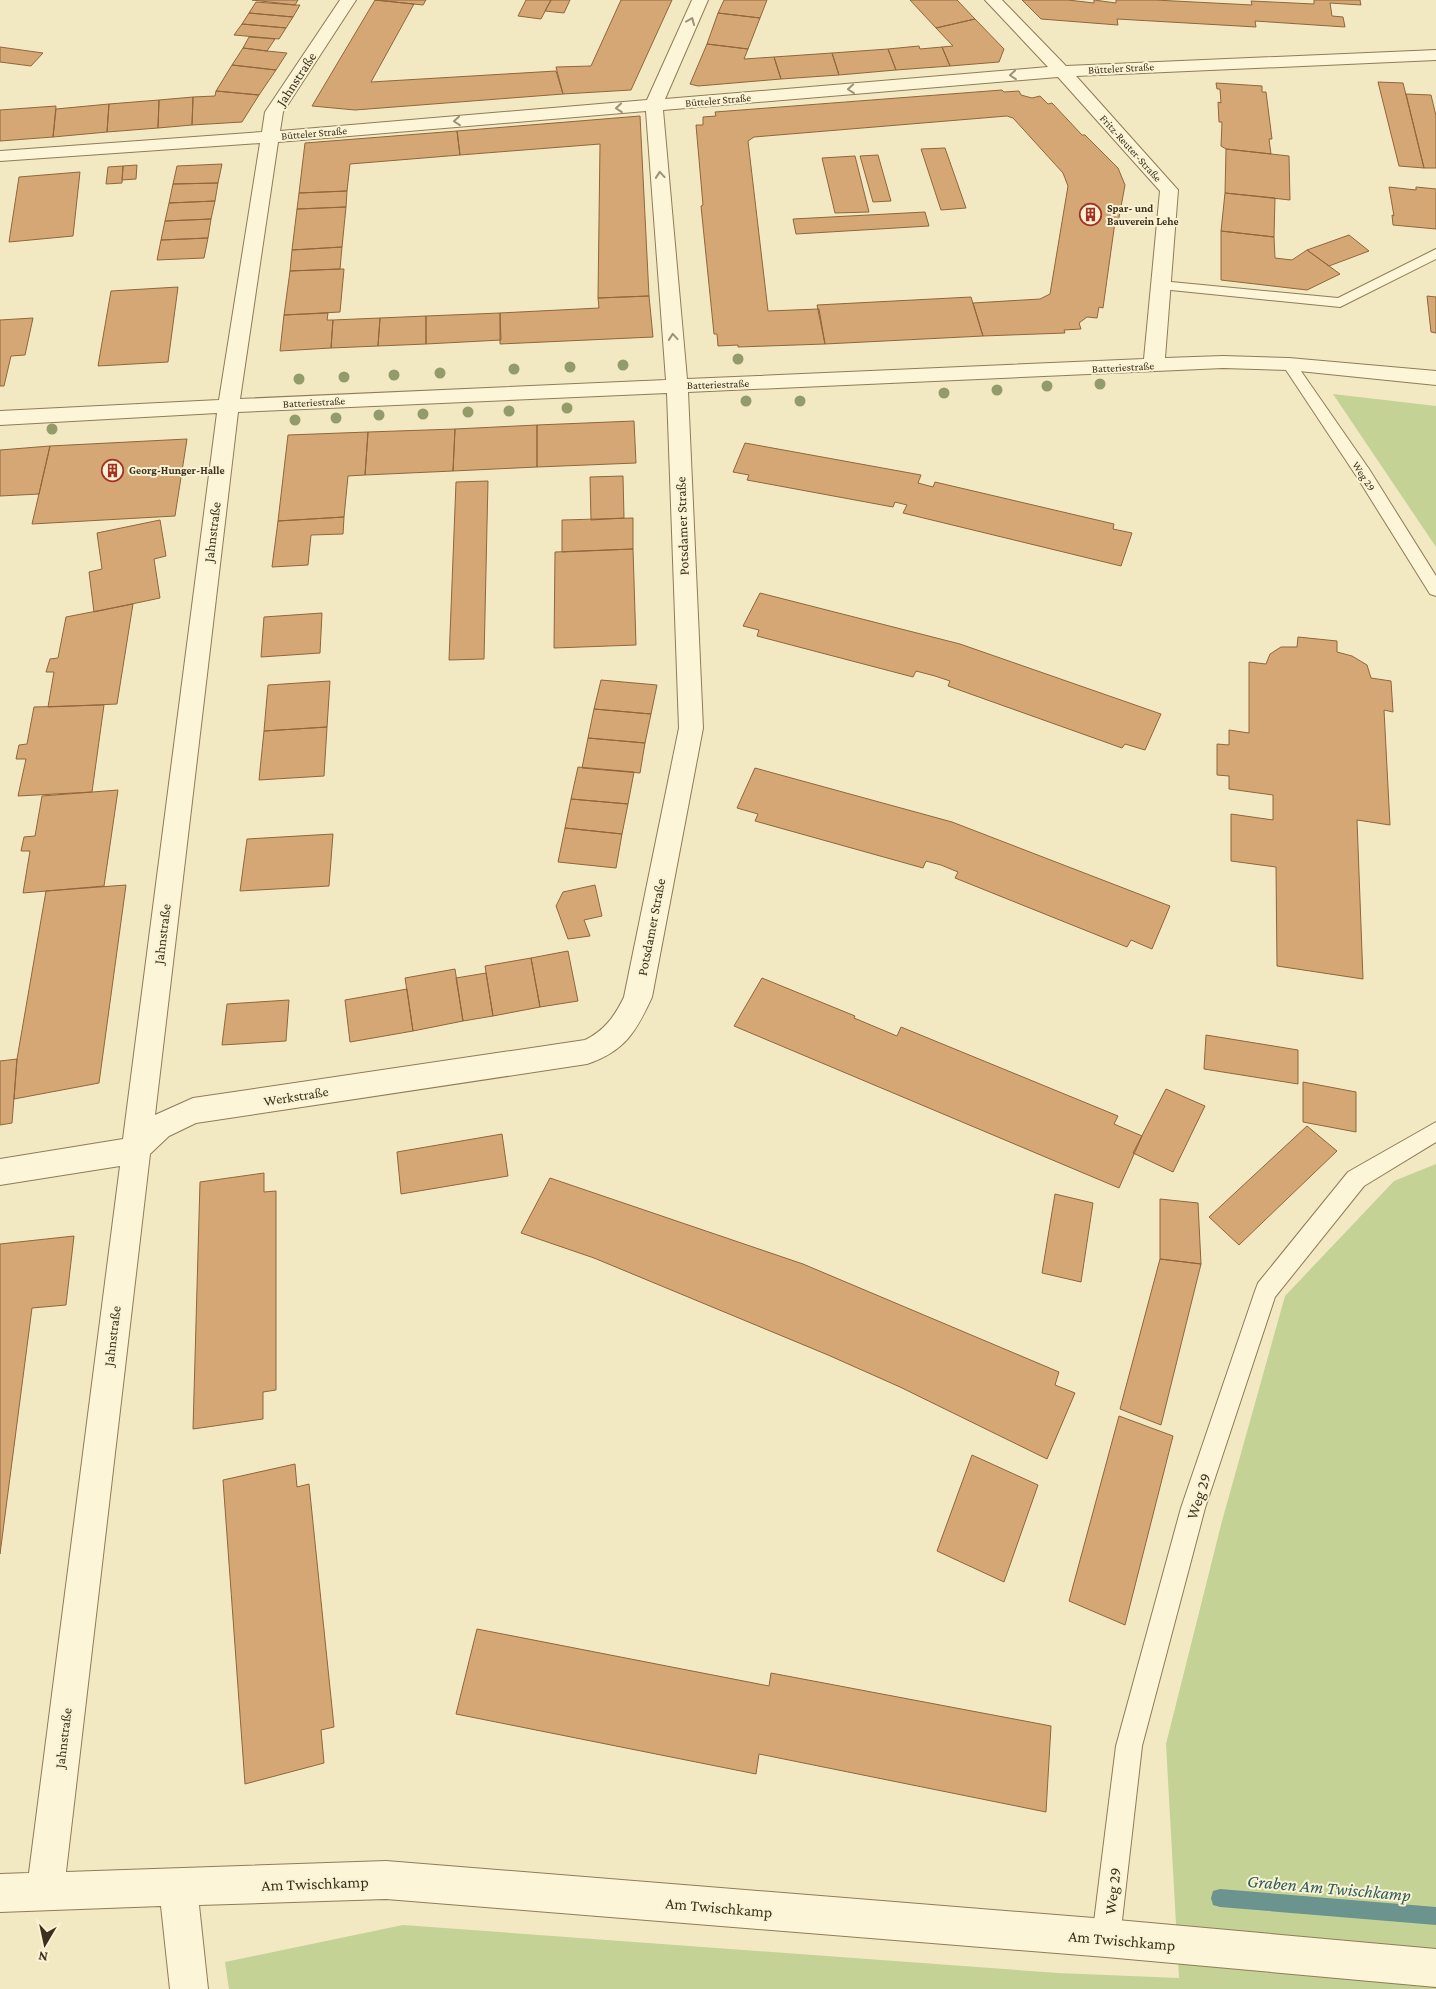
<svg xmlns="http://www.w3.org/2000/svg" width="1436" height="1989" font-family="'Crimson Pro',serif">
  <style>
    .green { fill: #c4d296 }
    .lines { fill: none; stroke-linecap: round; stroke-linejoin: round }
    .stream { fill: #6b948f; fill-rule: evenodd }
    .building { fill: #d4a775; stroke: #90663b }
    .service-casing { stroke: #8f7b58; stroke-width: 2 }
    .minor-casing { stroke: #8f7b58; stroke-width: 2 }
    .service { fill: #fcf5d7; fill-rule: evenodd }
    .minor { fill: #fcf5d7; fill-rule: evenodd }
    .tree { fill: #949b6a }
    .oneway { stroke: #9c927a }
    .labels { text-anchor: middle; stroke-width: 4; stroke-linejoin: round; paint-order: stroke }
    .far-street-label { font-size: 11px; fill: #3d301d; stroke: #f9f2d3 }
    .far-poi-label { font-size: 11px; font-weight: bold; fill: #3d301d; stroke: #f9f2d3; text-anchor: start }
    .street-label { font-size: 14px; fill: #3d301d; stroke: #f9f2d3 }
    .near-street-label { font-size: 16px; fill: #3d301d; stroke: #f9f2d3 }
    .near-water-label { font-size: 18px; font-style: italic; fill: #2b5c5e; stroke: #f9f2d3 }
  </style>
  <rect width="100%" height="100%" fill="#f2e9c3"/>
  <path class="green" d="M1333,394L1436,406V547Z
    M1436,1164V1989H229L225,1962L403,1925L1058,1973L1179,1978L1166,1744L1222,1521L1285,1296L1394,1181Z"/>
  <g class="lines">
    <path class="stream" d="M1220,1889L1436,1907V1925L1220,1907L1213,1905L1211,1898L1213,1891Z"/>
  </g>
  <path class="building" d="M252,0H298L295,5Z
    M375,0H426L423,5Z
    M375,0L414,4L371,82L556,71L563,94L355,110L312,106Z
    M526,0H551L541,19L518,16Z
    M551,0H570L564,13L545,11Z
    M621,0H672L631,90L563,94L556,67L591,66Z
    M724,0H767L760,18L718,13Z
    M910,0H957L975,19L936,28Z
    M1022,0H1068L1094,3V0L1116,3V0H1155L1252,5L1251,1L1314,4V0H1360L1361,5L1330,3L1332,16L1343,17L1345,27L1255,21L1256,27L1117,19L1118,25L1041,19Z
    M256,2L295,5H300L293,17L249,13Z
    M249,13L293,17L286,28L242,24Z
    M718,13L760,18L748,49L707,44Z
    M975,19L1004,49L999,62L950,66L942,47L953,46L936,28Z
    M242,24L286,28L279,39L234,35Z
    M249,37L275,39L267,51L243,48Z
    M707,44L748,49L744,59L774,57L781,79L698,86L690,84Z
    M919,46L920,49L942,47L950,66L896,70L888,49Z
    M0,47L43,53L31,66L0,62Z
    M243,48L267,51L287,53L276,70L232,65Z
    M888,49L896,70L839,75L832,53Z
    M832,53L839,75L781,79L774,57Z
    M232,65L276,70L259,95L216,91Z
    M1378,82L1403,83L1424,168L1399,166Z
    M1216,83L1262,86V92H1266L1272,139H1269L1271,154L1226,149L1221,146L1222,122H1219L1218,102L1221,103L1220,89H1217Z
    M1002,90L1004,92L1019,91L1021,95L1032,98L1040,96L1048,104L1052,103L1082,135H1085L1118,168L1125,185L1118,223L1115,222L1103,308L1099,307L1097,318L1087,317L1079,323L1081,329L1064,330L1065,333L983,336L973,303L1040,299L1050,294L1068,186L1063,173L1013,118L1007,116L754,137L748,141L768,311L819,309L825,344L738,347V345L718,346L717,334H714L701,206L703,205L696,125H703V117L716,116L715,112Z
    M216,91L259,95L242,122L192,125L193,97L215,96Z
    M1406,94L1431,95L1436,116V168H1424Z
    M193,97L192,125L158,128L159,100Z
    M159,100L158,128L107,132L109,104Z
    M109,104L107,132L53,137L56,109Z
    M56,106L53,137L0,141V110Z
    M640,116L649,296L598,298L600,144L460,155L457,131Z
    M457,131L460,155L350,164L347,191L299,193L305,143Z
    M945,148L966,208L941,210L921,149Z
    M1226,149L1289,156L1290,200L1225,193Z
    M878,155L891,201L873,202L860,156Z
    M855,156L869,212L835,213L822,158Z
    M222,164L218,183L173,184L177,166Z
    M137,165L136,179L122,180L123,166Z
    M123,166L122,183L106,184L108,167Z
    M80,172L73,236L9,242L19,177Z
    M218,183L215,201L169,203L173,184Z
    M1389,187L1416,190V187L1436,189V229L1393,225L1392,215L1394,216Z
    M347,191L346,207L297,209L299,193Z
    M1225,193L1275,198L1274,237L1221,231Z
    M215,201L211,219L165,221L169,203Z
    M346,207L342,247L292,250L297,209Z
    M925,212L929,226L796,234L793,219Z
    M211,219L208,238L161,240L165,221Z
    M1221,231L1274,237L1275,258L1292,260L1307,250L1340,274L1307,290L1221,280Z
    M1349,235L1369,251L1329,266L1307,250Z
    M208,238L204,258L157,260L161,240Z
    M342,247L340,269L290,271L292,250Z
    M340,269H344L340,312L284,315L290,271Z
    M178,287L168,362L98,366L111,291Z
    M649,296L653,337L500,344V313L599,308L598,298Z
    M1427,296L1436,297V333L1431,332Z
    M971,297L983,336L825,344L817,305Z
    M328,313L327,320H333L331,348L280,351L284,315Z
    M500,313L501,340L426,344V316Z
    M426,316V344L378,346L380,318Z
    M33,318L25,355L11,356L4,386H0V320Z
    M380,318L378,346L331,348L333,320Z
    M634,421L636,463L537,467V425Z
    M537,425V467L453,471L455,429Z
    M455,429L453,471L365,475L368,432Z
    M368,432L365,475L348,476L344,517L278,521L288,435Z
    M187,439L175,516L32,524L50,446Z
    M745,443L921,475L918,483L933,487L935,482L1114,524L1113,529L1132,533L1121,566L903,513L907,505L895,502L893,507L747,480L749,475L733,472Z
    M50,446L39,494L0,496V450Z
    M623,476L624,518L591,520L590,477Z
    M488,481L484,659L449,660L456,482Z
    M344,517L343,534L311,535L308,565L272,567L278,521Z
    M633,518V549L562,552V520Z
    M160,520L166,556L154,559L160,598L94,612L89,572L102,569L97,533Z
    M633,549L636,645L554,648L555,552Z
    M760,593L960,644L1161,714L1145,750L1125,744L1122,748L948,686L950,681L935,676L916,671L913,677L757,636L759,630L743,626Z
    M133,604L117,704L48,707L54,672H46L50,659L58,658L66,617Z
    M322,613L320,653L261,657L264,617Z
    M1298,637L1337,641V652L1352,656L1367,665L1371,678L1391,681L1393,712L1384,710L1390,825L1357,820L1363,979L1277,966L1276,867L1231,861V814L1273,820V795L1229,789V776L1217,775V744L1229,745V730L1249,733V662L1266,664L1270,654L1281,647H1297Z
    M601,680L657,685L651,714L594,709Z
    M330,681L327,727L264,731L268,685Z
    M104,705L92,792L18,796L26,759H16L19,745L27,744L34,707Z
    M594,709L651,714L645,743L588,738Z
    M327,727L324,776L259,780L264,731Z
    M588,738L645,743L640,773L582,768Z
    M578,767L634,772L628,804L571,799Z
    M755,768L952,822L1170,906L1152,949L1131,940L1127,947L955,878L958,872L941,865L926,861L923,868L755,821L758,814L737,808Z
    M118,790L104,886L23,893L30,851H21L24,837L35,836L42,796Z
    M571,799L628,804L622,834L565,828Z
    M565,828L622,834L616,868L558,862Z
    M333,834L329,886L240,891L247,839Z
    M126,885L99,1083L14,1099L17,1059L46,891Z
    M595,885L602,916L584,920L590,936L568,939L556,906L563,892Z
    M568,951L578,1001L540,1007L531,958Z
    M531,958L540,1007L493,1016L485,966Z
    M455,969L463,1021L413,1031L405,978Z
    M486,973L493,1016L463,1021L456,978Z
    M762,978L855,1016L854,1018L897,1036L901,1027L1118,1116L1114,1124L1142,1136L1119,1188L734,1026Z
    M407,989L413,1031L350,1042L345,1000Z
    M289,1000L286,1041L222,1045L227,1004Z
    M1206,1035L1298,1050V1084L1204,1069Z
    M17,1059L12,1123L0,1125V1061Z
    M1303,1082L1356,1092V1132L1303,1122Z
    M1166,1089L1205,1106L1173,1172L1133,1153Z
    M1307,1126L1337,1151L1239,1245L1209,1217Z
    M502,1134L508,1176L401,1194L397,1152Z
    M264,1173V1192L276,1191V1390L263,1392V1419L193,1429L200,1182Z
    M550,1178L803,1264L1059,1372L1055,1385L1075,1393L1047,1459L900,1387L828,1355L594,1258L521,1233Z
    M1055,1194L1093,1203L1081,1282L1042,1273Z
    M1160,1199L1198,1203L1201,1264L1160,1259Z
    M74,1236L66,1305L32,1308L0,1554V1244Z
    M1160,1259L1201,1264L1161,1425L1120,1409Z
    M1119,1416L1173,1436L1125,1625L1069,1601Z
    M972,1455L1038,1485L1004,1582L937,1551Z
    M295,1464L297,1487L309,1484L334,1727L321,1730L324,1763L245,1784L223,1480Z
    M477,1629L769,1686L771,1673L1051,1726L1046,1812L759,1754L756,1774L456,1714Z"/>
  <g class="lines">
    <defs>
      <path id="service" d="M1436,249V259L1340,307L1161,289L1156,288L1154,285L1156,282L1161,281L1338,298Z
        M1289,359L1294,361L1369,469L1436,576V596L1430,594L1357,477L1282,364L1284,361Z
        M1436,1122V1142L1364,1186L1275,1297L1205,1508L1142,1746L1120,1938L1116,1948L1106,1952L1096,1948L1092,1938L1116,1746L1181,1508L1255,1291L1258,1283L1348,1172Z"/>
      <path id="minor" d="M340,0H356L283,112L280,131L647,100L692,0H708L665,99L1048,67L985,0H1002L1066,66L1436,50V60L1076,76L1178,190L1165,358L1223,356L1289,358L1436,371V385L1289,370L1223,368L688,392L703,728L652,997C636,1032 625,1051 587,1064L196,1123L169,1136L150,1154L66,1872L386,1861L1106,1919L1436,1949V1987L1106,1957L386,1899L199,1905L208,1989H170L161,1906L0,1912V1874L29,1873L120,1166L0,1185V1159L123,1139L217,413L0,425V411L219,400L260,143L0,161V151L262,132L265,112ZM1058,77L1160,191L1144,359L687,379L663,110ZM646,111L666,380L240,399L278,142ZM667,393L679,728L624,997C615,1016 604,1031 585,1040L193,1098L155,1115L238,412Z"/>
    </defs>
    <use href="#service" class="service-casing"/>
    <use href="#minor" class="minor-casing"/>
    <use href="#service" class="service"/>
    <use href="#minor" class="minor"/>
  </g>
  <g class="tree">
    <circle cx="738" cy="359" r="5.5"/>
    <circle cx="623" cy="365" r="5.5"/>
    <circle cx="570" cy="367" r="5.5"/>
    <circle cx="514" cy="369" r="5.5"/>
    <circle cx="440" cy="373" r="5.5"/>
    <circle cx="394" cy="375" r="5.5"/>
    <circle cx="344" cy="377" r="5.5"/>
    <circle cx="299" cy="379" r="5.5"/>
    <circle cx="1100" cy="384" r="5.5"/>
    <circle cx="1047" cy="386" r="5.5"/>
    <circle cx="997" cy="390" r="5.5"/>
    <circle cx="944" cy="393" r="5.5"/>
    <circle cx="746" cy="401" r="5.5"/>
    <circle cx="800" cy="401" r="5.5"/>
    <circle cx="567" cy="408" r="5.5"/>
    <circle cx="509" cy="411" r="5.5"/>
    <circle cx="468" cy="412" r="5.5"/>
    <circle cx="423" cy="414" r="5.5"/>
    <circle cx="379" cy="415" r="5.5"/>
    <circle cx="336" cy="418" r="5.5"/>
    <circle cx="295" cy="420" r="5.5"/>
    <circle cx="52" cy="429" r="5.5"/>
  </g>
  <defs><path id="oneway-chevron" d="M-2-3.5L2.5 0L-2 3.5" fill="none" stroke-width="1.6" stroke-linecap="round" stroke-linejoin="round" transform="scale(1.25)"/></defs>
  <g class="oneway">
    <use href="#oneway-chevron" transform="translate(691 21) rotate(-67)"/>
    <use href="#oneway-chevron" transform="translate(1013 75) rotate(175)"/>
    <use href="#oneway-chevron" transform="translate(851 89) rotate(175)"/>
    <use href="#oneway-chevron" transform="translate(619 108) rotate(175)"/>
    <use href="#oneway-chevron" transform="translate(457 121) rotate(175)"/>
    <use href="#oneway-chevron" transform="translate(660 175) rotate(-95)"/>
    <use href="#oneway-chevron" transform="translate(673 337) rotate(-95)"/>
  </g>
  <defs>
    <symbol id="building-ring" viewBox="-11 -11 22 22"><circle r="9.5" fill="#f9f2d3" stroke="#a42f22" stroke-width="1.5"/><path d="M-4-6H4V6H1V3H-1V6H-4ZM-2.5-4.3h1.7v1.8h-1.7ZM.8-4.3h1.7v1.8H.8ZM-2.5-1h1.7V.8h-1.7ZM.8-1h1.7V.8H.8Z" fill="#a42f22"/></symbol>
  </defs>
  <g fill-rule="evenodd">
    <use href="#building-ring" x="1078" y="202" width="25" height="25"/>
    <use href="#building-ring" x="100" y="458" width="25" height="25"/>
  </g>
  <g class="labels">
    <g class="far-street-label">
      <text transform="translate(1121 68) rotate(-3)" y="4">Bütteler Straße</text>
      <text transform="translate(718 100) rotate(-5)" y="4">Bütteler Straße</text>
      <text transform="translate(314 133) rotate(-5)" y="4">Bütteler Straße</text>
      <text transform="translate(1131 148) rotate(48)" y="4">Fritz-Reuter-Straße</text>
      <text transform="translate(1123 367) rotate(-3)" y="4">Batteriestraße</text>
      <text transform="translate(718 384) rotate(-2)" y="4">Batteriestraße</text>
      <text transform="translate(314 402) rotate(-3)" y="4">Batteriestraße</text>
      <text transform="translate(1364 476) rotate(57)" y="4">Weg 29</text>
    </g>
    <g class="far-poi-label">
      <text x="1107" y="212">Spar- und<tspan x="1107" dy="13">Bauverein Lehe</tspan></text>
      <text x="129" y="474">Georg-Hunger-Halle</text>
    </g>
    <g class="street-label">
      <text transform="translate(296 79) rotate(-57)" y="5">Jahnstraße</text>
      <text transform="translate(682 526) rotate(-92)" y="5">Potsdamer Straße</text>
      <text transform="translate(212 532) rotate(-83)" y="5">Jahnstraße</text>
      <text transform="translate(651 927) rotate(-79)" y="5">Potsdamer Straße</text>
      <text transform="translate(162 934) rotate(-83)" y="5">Jahnstraße</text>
      <text transform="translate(296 1096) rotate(-9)" y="5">Werkstraße</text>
      <text transform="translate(112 1336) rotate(-83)" y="5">Jahnstraße</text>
      <text transform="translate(63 1738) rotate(-83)" y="5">Jahnstraße</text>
    </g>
    <g class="near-street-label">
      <text transform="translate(1198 1496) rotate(-72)" y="6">Weg 29</text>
      <text transform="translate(315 1883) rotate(-2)" y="6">Am Twischkamp</text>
      <text transform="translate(1112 1891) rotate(-83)" y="6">Weg 29</text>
      <text transform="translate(719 1907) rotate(5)" y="6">Am Twischkamp</text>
      <text transform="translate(1122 1940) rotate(5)" y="6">Am Twischkamp</text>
    </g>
    <g class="near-water-label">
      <text transform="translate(1329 1888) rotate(5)" y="6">Graben Am Twischkamp</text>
    </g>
  </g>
  <g transform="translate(45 1944) rotate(189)" stroke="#f9f2d3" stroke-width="4" paint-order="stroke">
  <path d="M0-4L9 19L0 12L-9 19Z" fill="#3d301d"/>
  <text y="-8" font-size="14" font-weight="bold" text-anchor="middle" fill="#3d301d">N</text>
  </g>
</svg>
